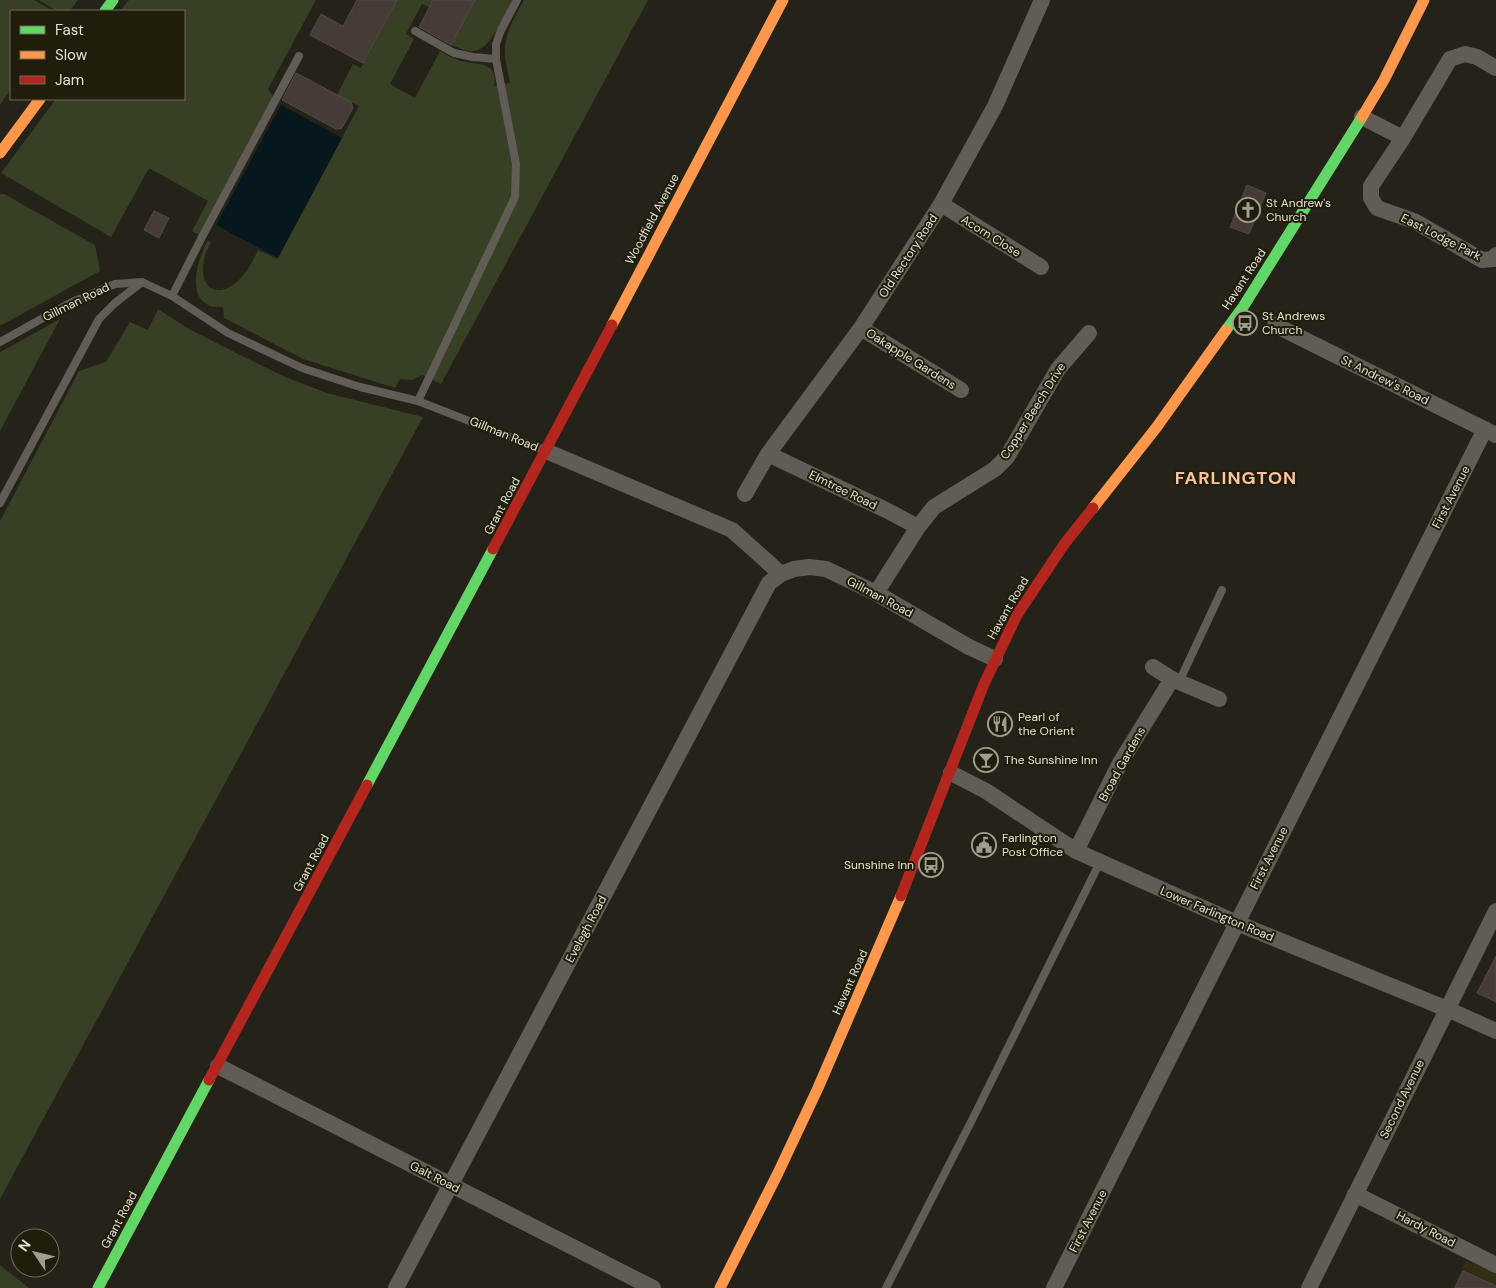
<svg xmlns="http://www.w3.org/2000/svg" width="1496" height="1288" font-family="'DM Sans',sans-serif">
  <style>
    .built { fill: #332e17 }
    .green { fill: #373f25 }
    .water { fill: #06171d }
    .building { fill: #473b37; stroke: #504a46 }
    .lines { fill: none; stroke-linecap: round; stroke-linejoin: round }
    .lane { stroke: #615c55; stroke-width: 8 }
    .street { stroke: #615c55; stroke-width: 16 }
    .fast { stroke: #63d668; stroke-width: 11 }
    .slow { stroke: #ff974d; stroke-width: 11 }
    .jam { stroke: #b3261e; stroke-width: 11 }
    .labels { text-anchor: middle; stroke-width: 4; stroke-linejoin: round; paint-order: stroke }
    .poi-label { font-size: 12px; fill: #e3e1d5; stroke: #211d0b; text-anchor: start }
    .street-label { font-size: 12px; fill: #e3e1d5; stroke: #211d0b }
    .district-label { font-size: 18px; font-weight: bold; letter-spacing: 1px; fill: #fac29e; stroke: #211d0b }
  </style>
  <rect width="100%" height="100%" fill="#252219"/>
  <path class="built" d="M1466,1261L1496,1271V1288H1453Z"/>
  <path class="green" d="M0,0H34L53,11H11V89L0,105Z
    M39,0H78L70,11H57Z
    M129,0H316L268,89L273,97L199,235L192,231L208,201L149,168L111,237L1,173L56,99H184V11H120Z
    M397,0H433L429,7L422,4L406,34L414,39L390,84L415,98L440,51C446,54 452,58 458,60C474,66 499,59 494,86L510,83C508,72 504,59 505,48C506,30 516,15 524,0H648L441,384L422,375L413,380L400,379L395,388L303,359L224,318L223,307C218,307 212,308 208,305C186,294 199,256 208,240L211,243C208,248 205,254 204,260C199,282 212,299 233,285C245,276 252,263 258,250L277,259L359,106L337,95L353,64L361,68Z
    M475,0H513C505,13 490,51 474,51C466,52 459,48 451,45Z
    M0,194H4L95,245L100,271L0,326Z
    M158,309L189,329L242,356L285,377L327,393L423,417L0,1199V521L79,371L106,362L130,322L148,330Z
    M60,319L0,431V352Z
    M0,1265L29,1288H0Z"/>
  <path class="water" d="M281,105L342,138L278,258L216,225Z"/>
  <path class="building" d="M357,0H397L363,63L310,35L321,14L343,26Z
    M433,0H475L451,45L419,27Z
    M296,73L351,102L353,108L342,128L336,129L282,100Z
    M1247,185L1266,193L1249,234L1230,227Z
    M154,211L169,218L159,238L144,230Z
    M996,711L1013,722L1004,736L988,725Z
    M1496,956V1002L1477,993Z
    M1463,1271L1496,1286V1288H1455Z"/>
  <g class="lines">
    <path class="lane" d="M415,31L454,53L473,57L496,59
      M172,296L202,237L299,56
      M0,342L70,303L115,284L142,282L172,296L228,333L302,368L360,387L418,401L543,450
      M418,401L515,197L516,164L496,59V44L501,30L517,0
      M0,503L99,319L115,303L142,282
      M1179,682L1222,590
      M886,1288L974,1116L1100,862"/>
    <path class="street" d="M1496,68L1477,57L1465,54L1450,59L1403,138L1371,186V198L1377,208L1414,221L1482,260L1494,259L1496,255
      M1362,117L1403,138
      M941,204L1041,267
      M1275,325L1496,435
      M861,328L961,390
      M546,451L732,530L781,574
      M768,454L886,510L918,527
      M745,494L768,454L861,328L941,204L995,106L1042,0
      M876,593L918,527L934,507L995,469L1007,457L1058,369L1089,333
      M1153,667L1172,679L1219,699
      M951,773L986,791L1076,851L1237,923L1447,1009L1496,1031
      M1076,851L1120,763L1172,679
      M218,1066L653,1288
      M1355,1194L1496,1265
      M396,1288L769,583L781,574L794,569L809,567L826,569L876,593L969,647L995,659
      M1054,1288L1485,429
      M1309,1288L1496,911"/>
    <path class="fast" d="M105,11L113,0
      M1226,330L1243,307L1362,117
      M367,785L493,549
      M98,1288L209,1080"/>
    <path class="slow" d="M1362,117L1384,80L1424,0
      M0,153L40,99
      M612,325L783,0
      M1093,508L1156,428L1226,330
      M720,1288L778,1173L818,1088L901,896"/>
    <path class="jam" d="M493,549L612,325
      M901,896L984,684L1017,615L1065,543L1093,508
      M209,1080L367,785"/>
  </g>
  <defs>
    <symbol id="church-ring" viewBox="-11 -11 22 22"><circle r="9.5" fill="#211d0b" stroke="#a09e93" stroke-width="1.5"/><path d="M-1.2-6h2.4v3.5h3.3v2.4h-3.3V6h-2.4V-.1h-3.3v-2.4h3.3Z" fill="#a09e93"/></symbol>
    <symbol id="bus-ring" viewBox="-11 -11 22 22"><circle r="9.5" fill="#211d0b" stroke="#a09e93" stroke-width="1.5"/><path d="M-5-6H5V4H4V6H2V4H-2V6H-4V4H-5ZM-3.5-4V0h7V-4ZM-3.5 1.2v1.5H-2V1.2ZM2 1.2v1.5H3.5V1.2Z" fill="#a09e93"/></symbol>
    <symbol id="restaurant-ring" viewBox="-11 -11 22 22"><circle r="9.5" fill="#211d0b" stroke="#a09e93" stroke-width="1.5"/><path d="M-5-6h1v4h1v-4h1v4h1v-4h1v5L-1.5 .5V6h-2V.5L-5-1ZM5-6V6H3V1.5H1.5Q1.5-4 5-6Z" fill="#a09e93"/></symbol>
    <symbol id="bar-ring" viewBox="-11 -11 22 22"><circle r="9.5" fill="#211d0b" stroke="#a09e93" stroke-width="1.5"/><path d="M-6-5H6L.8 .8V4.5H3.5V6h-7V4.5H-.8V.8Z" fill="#a09e93"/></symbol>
    <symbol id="civic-ring" viewBox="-11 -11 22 22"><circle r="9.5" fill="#211d0b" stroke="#a09e93" stroke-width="1.5"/><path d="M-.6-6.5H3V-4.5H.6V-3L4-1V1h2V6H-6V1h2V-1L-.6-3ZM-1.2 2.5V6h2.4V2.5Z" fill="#a09e93"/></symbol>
  </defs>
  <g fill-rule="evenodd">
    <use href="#church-ring" x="1234" y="196" width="28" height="28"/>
    <use href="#bus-ring" x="1231" y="309" width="28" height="28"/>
    <use href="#restaurant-ring" x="986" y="710" width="28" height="28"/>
    <use href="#bar-ring" x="972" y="746" width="28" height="28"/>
    <use href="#civic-ring" x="970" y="831" width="28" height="28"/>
    <use href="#bus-ring" x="917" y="851" width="28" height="28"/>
  </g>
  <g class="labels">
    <g class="poi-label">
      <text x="1266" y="207">St Andrew's<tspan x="1266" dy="14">Church</tspan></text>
      <text x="1262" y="320">St Andrews<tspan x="1262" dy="14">Church</tspan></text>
      <text x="1018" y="721">Pearl of<tspan x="1018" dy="14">the Orient</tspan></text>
      <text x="1004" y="764">The Sunshine Inn</text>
      <text x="1002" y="842">Farlington<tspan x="1002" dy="14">Post Office</tspan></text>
      <text x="914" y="869" text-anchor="end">Sunshine Inn</text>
    </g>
    <g class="street-label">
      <text transform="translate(652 219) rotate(-62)" y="4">Woodfield Avenue</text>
      <text transform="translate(991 236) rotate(32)" y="4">Acorn Close</text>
      <text transform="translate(1441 237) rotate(27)" y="4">East Lodge Park</text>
      <text transform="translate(908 256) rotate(-57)" y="4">Old Rectory Road</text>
      <text transform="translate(1244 279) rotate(-57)" y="4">Havant Road</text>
      <text transform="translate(76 302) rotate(-26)" y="4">Gillman Road</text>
      <text transform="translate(911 359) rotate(32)" y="4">Oakapple Gardens</text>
      <text transform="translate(1385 380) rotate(26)" y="4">St Andrew's Road</text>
      <text transform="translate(1033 411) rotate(-58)" y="4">Copper Beech Drive</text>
      <text transform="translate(504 434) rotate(22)" y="4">Gillman Road</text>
      <text transform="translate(843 490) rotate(26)" y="4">Elmtree Road</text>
      <text transform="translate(1451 497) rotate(-63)" y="4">First Avenue</text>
      <text transform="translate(502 506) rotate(-62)" y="4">Grant Road</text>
      <text transform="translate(880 597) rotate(28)" y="4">Gillman Road</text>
      <text transform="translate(1008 608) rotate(-60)" y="4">Havant Road</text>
      <text transform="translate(1122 764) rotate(-61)" y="4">Broad Gardens</text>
      <text transform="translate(1269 858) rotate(-63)" y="4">First Avenue</text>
      <text transform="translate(311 863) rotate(-62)" y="4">Grant Road</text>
      <text transform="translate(1217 914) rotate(23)" y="4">Lower Farlington Road</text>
      <text transform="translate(586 929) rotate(-62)" y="4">Evelegh Road</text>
      <text transform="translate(850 982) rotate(-66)" y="4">Havant Road</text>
      <text transform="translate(1402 1099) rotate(-64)" y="4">Second Avenue</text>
      <text transform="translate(435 1177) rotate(27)" y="4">Galt Road</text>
      <text transform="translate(119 1220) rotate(-62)" y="4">Grant Road</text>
      <text transform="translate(1088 1221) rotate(-63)" y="4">First Avenue</text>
      <text transform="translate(1426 1229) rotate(27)" y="4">Hardy Road</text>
    </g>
    <g class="district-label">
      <text x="1236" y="484">FARLINGTON</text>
    </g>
  </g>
  <rect x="10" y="10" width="175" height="90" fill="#211d0b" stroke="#6f6b5c"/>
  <rect x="20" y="26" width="25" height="8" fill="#63d668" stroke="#6f6b5c"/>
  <text x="55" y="35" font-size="15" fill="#e3e1d5">Fast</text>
  <rect x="20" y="51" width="25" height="8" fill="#ff974d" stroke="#6f6b5c"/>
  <text x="55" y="60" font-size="15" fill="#e3e1d5">Slow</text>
  <rect x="20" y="76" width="25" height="8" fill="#b3261e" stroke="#6f6b5c"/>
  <text x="55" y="85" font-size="15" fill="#e3e1d5">Jam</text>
  <g transform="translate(35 1253) rotate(305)"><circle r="24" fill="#211d0b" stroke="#6f6b5c"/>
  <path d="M0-4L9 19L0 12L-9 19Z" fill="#a09e93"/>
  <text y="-8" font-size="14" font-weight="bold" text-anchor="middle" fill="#e3e1d5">N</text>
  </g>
</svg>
